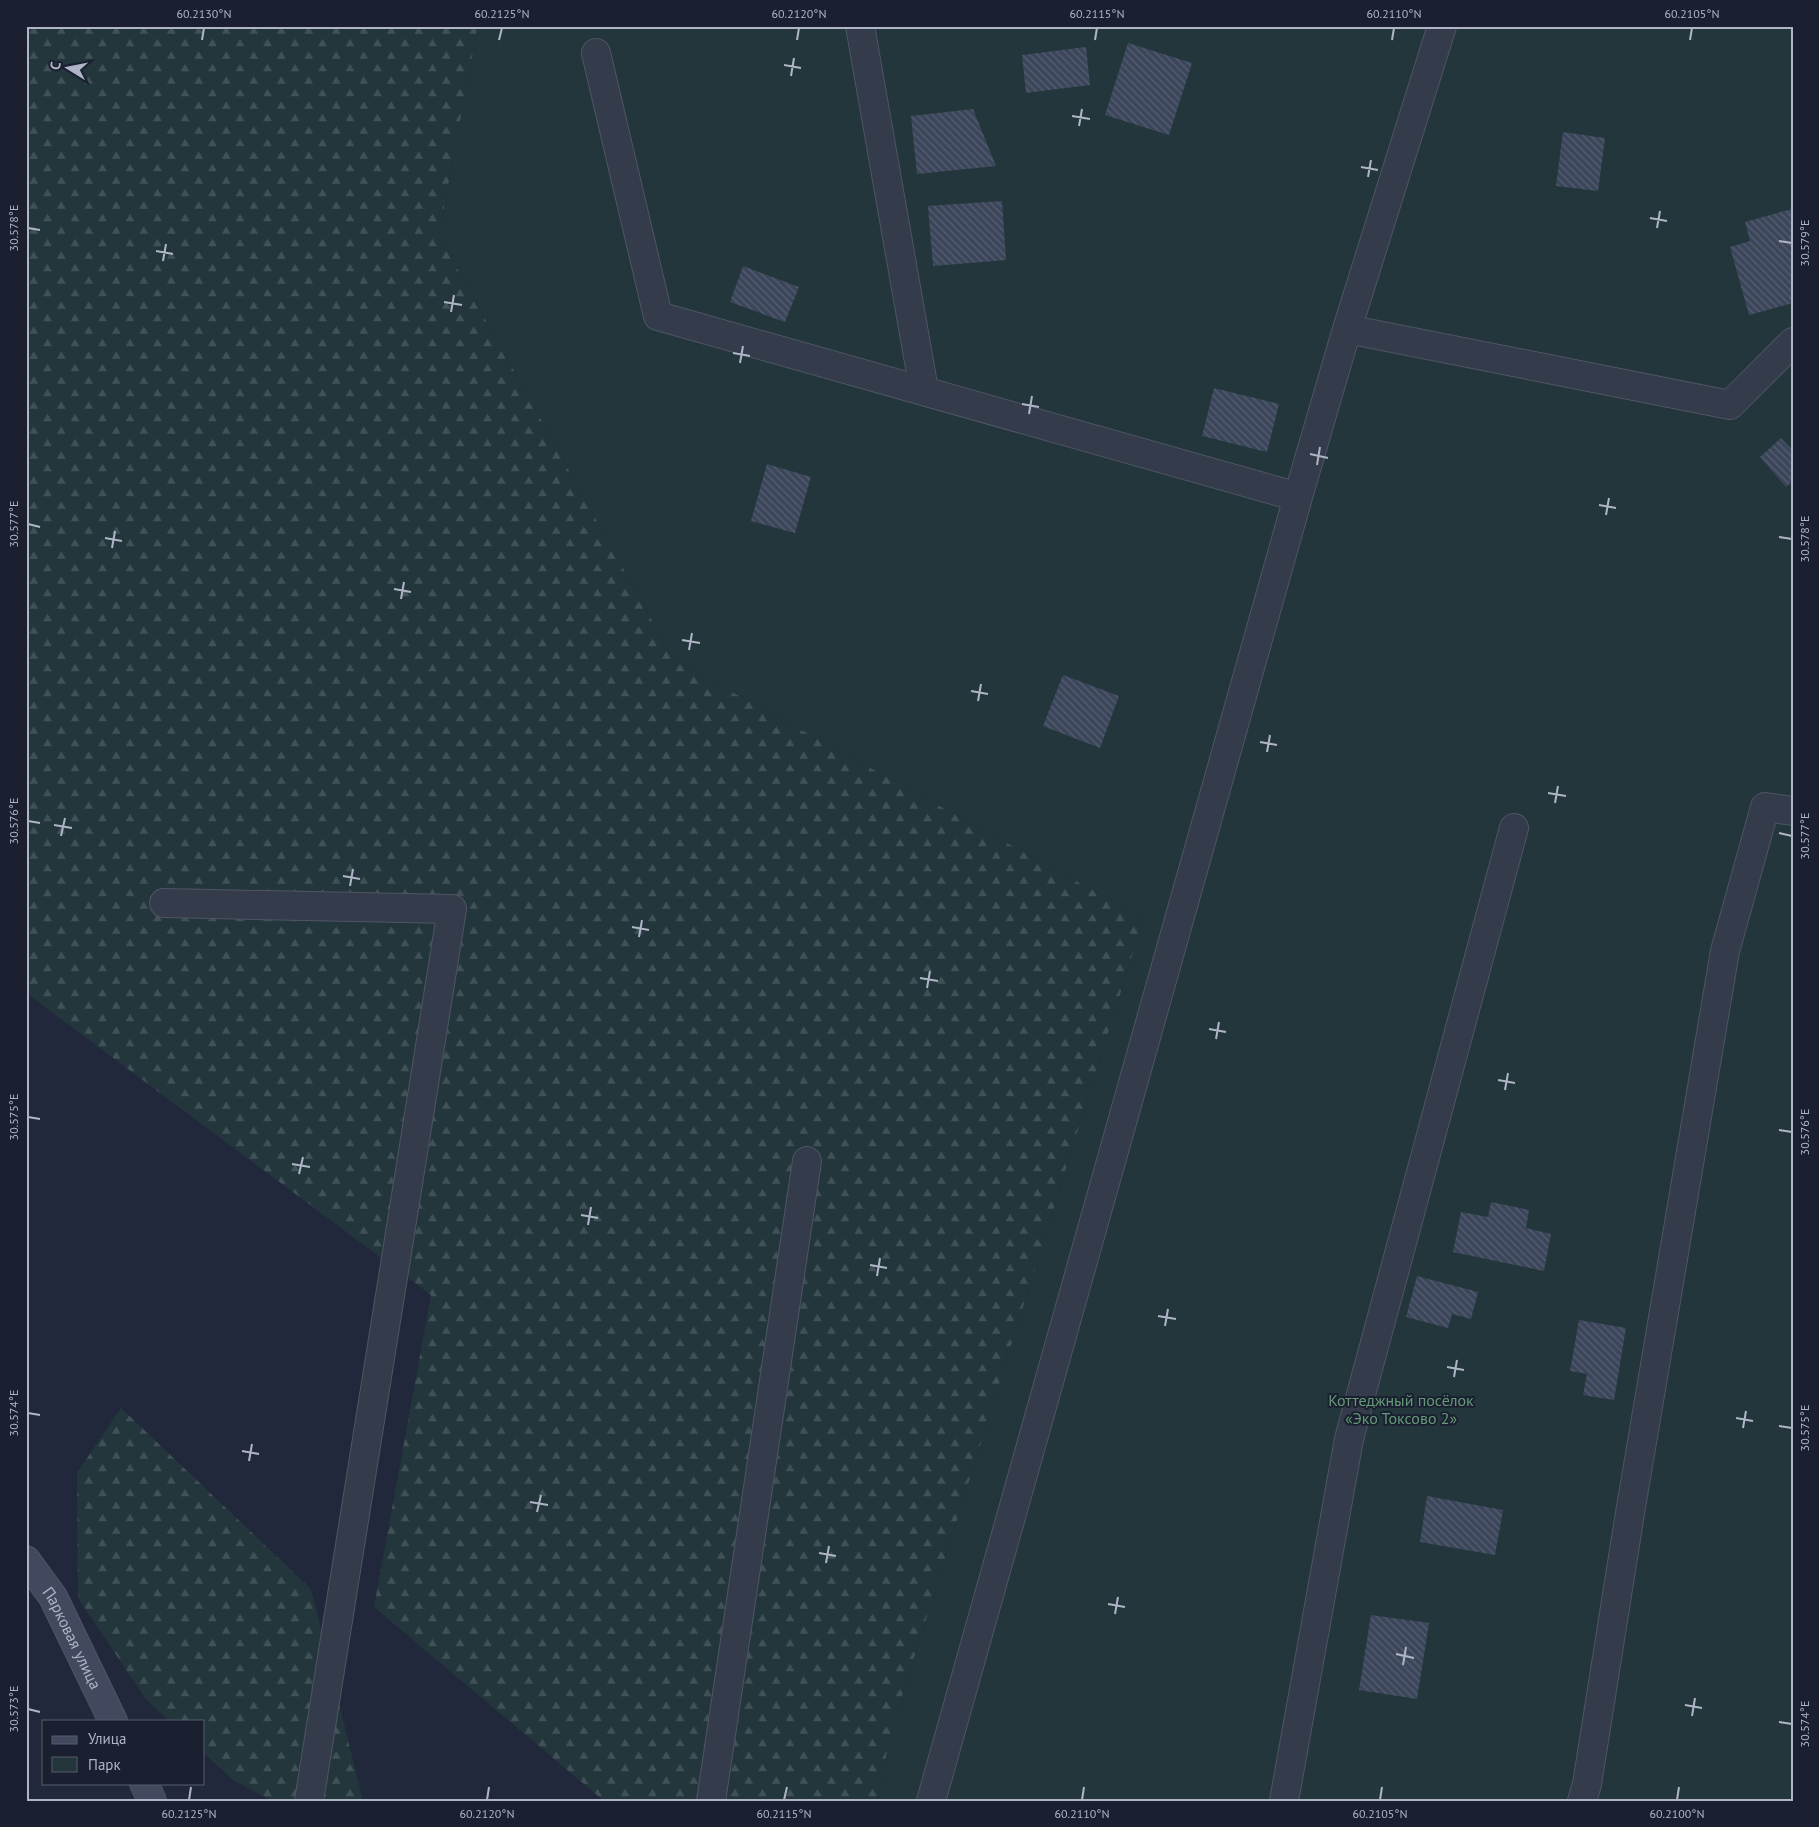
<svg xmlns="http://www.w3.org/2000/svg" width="1819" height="1827" font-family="'PT Sans',sans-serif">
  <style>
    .forest { fill: url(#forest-firs) }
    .green { fill: #23363c }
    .building { fill: url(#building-back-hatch) }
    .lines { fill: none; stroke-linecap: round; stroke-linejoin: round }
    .street-casing { stroke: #4f5565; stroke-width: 30 }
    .secondary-casing { stroke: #4f5565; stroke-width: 30 }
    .street { stroke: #343b4b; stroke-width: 28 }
    .secondary { stroke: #42495e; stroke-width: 28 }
    .ticks { fill: none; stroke: #afb5c7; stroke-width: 2 }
    .labels { text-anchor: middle; stroke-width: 4; stroke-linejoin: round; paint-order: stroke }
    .park-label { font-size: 16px; fill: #659978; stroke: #1a202f }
    .street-label { font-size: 16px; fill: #afb5c7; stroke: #1a202f }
    .neatline { fill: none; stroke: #afb5c7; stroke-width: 2 }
    .ticks-label { font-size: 12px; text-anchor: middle; fill: #afb5c7 }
  </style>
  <defs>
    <pattern id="forest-firs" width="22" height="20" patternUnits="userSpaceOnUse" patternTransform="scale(1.25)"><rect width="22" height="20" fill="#23363c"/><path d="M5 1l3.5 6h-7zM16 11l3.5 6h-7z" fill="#405157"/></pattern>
    <pattern id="building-back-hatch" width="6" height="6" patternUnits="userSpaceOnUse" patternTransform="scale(1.25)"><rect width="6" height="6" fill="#3c465b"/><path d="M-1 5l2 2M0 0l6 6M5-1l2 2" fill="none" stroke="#565e71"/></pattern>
  </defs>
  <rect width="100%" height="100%" fill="#21283b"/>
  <path class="forest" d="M26,26H478L439,235L674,660L1144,918L890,1736L878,1801H604L374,1607L431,1295L26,993Z
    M121,1408L311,1589L363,1801H272L233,1780L204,1753V1721H169L145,1698L78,1598L77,1473Z"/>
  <path class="green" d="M478,26H1793V1801H878L890,1736L1144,918L674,660L439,235Z"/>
  <path class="building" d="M1128,43L1192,63L1169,135L1105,115Z
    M1086,47L1090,85L1026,93L1022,55Z
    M973,109L996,166L917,174L911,116Z
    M1563,132L1605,138L1598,191L1556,186Z
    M1002,201L1006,260L933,266L928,206Z
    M1792,209L1793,303L1749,315L1730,247L1750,241L1745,222Z
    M743,266L799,287L785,322L730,302Z
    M1214,388L1279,404L1267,452L1202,436Z
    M1781,438L1793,451V481L1786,487L1760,457Z
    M767,464L811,477L795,533L751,521Z
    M1063,675L1119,696L1100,748L1043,726Z
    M1491,1202L1529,1210L1526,1228L1551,1234L1544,1271L1453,1252L1461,1212L1488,1217Z
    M1417,1276L1478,1292L1471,1319L1452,1314L1448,1328L1406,1317Z
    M1579,1320L1626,1328L1614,1400L1583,1395L1587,1374L1570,1371Z
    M1427,1496L1503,1510L1495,1555L1420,1542Z
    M1371,1615L1429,1623L1417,1699L1359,1690Z"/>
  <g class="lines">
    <defs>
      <path id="street" d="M860,26L924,390
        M596,53L658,316L1298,497
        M1347,329L1730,405L1793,342
        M164,903L452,909L309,1801
        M711,1801L807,1161
        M931,1801L1298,497L1347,329L1442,26
        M1284,1801L1349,1439L1514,828
        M1582,1801L1587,1784L1630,1513L1725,951L1765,807L1793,811"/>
      <g id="secondary">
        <path id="s1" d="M26,1560L53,1597L113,1721"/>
        <path d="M144,1783L152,1801"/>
      </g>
    </defs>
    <use href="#street" class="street-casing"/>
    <use href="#secondary" class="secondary-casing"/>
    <use href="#street" class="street"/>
    <use href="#secondary" class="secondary"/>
  </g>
  <path class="ticks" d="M202,40L204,28M499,40L502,28M797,40L799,28M1095,40L1097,28M1392,40L1394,28M1690,40L1692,28M784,65L801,68M791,76L794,58M1072,116L1090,119M1079,126L1082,109M1361,167L1378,170M1368,177L1371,160M1650,218L1667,221M28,228L40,230M1657,228L1660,211M1779,241L1792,243M156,251L173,254M163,261L166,244M444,302L462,305M451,312L454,295M733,353L750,356M740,363L743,346M1022,404L1039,407M1029,414L1032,396M1310,454L1328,458M1317,465L1320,447M1599,505L1616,508M1606,515L1609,498M28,524L40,527M1779,537L1792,539M105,538L122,541M112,548L115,531M394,589L411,592M401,599L404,582M682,640L700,643M689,650L692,633M971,691L988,694M978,701L981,684M1260,742L1277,745M1267,752L1270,735M1548,793L1566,796M1555,803L1558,786M28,821L40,823M54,825L72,828M1779,833L1792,836M61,836L65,818M343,876L360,879M350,886L353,869M632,927L649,930M639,937L642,920M920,978L938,981M927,988L930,971M1209,1029L1226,1032M1216,1039L1219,1022M1498,1080L1515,1083M1505,1090L1508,1073M28,1117L40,1119M1779,1130L1792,1132M292,1164L310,1167M299,1174L303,1157M581,1215L598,1218M588,1225L591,1207M870,1265L887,1268M877,1276L880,1258M1158,1316L1176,1319M1165,1326L1168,1309M1447,1367L1464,1370M1454,1377L1457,1360M28,1413L40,1415M1736,1418L1753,1421M1779,1426L1792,1428M1743,1428L1746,1411M242,1451L259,1454M249,1461L252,1444M530,1502L548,1505M537,1512L541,1495M819,1553L836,1556M826,1563L829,1546M1108,1604L1125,1607M1115,1614L1118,1597M1396,1654L1414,1658M1403,1665L1406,1647M1685,1705L1702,1708M28,1709L40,1712M1692,1716L1695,1698M1779,1722L1792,1724M189,1800L191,1787M487,1800L489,1787M784,1800L787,1787M1082,1800L1084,1787M1380,1800L1382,1787M1677,1800L1679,1787"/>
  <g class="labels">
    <g class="park-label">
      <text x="1401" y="1406">Коттеджный посёлок<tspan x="1401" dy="18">«Эко Токсово 2»</tspan></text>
    </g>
    <g class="street-label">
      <text dy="6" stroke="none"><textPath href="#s1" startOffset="91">Парковая улица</textPath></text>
    </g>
  </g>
  <rect width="1819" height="1827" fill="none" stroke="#1a202f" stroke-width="55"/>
  <rect x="42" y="1720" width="162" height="65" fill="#1a202f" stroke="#565c6c"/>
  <rect x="52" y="1736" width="25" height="8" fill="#42495e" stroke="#565c6c"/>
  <text x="88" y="1744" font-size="15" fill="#afb5c7">Улица</text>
  <rect x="52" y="1757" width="25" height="15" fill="#23363c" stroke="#565c6c"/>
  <text x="88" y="1770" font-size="15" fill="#afb5c7">Парк</text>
  <g transform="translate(68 68) rotate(280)" stroke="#1a202f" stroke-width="4" paint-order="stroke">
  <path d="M0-4L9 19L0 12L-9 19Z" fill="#afb5c7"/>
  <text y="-8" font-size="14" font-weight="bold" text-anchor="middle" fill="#afb5c7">С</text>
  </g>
  <rect x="28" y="28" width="1764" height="1772" class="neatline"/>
  <g class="ticks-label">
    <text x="204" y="18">60.2130°N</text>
    <text x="502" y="18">60.2125°N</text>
    <text x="799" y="18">60.2120°N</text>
    <text x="1097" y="18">60.2115°N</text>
    <text x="1394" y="18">60.2110°N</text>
    <text x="1692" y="18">60.2105°N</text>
    <text transform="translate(14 228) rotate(-90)" y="4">30.578°E</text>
    <text transform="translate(1805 243) rotate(-90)" y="4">30.579°E</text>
    <text transform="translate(14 524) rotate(-90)" y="4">30.577°E</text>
    <text transform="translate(1805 539) rotate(-90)" y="4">30.578°E</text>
    <text transform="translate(14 821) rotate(-90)" y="4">30.576°E</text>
    <text transform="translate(1805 836) rotate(-90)" y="4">30.577°E</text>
    <text transform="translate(14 1117) rotate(-90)" y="4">30.575°E</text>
    <text transform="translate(1805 1132) rotate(-90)" y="4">30.576°E</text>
    <text transform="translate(14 1413) rotate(-90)" y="4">30.574°E</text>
    <text transform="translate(1805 1428) rotate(-90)" y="4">30.575°E</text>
    <text transform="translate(14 1709) rotate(-90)" y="4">30.573°E</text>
    <text transform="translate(1805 1724) rotate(-90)" y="4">30.574°E</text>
    <text x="189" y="1818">60.2125°N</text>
    <text x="487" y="1818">60.2120°N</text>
    <text x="784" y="1818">60.2115°N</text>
    <text x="1082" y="1818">60.2110°N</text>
    <text x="1380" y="1818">60.2105°N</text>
    <text x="1677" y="1818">60.2100°N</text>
  </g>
</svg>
